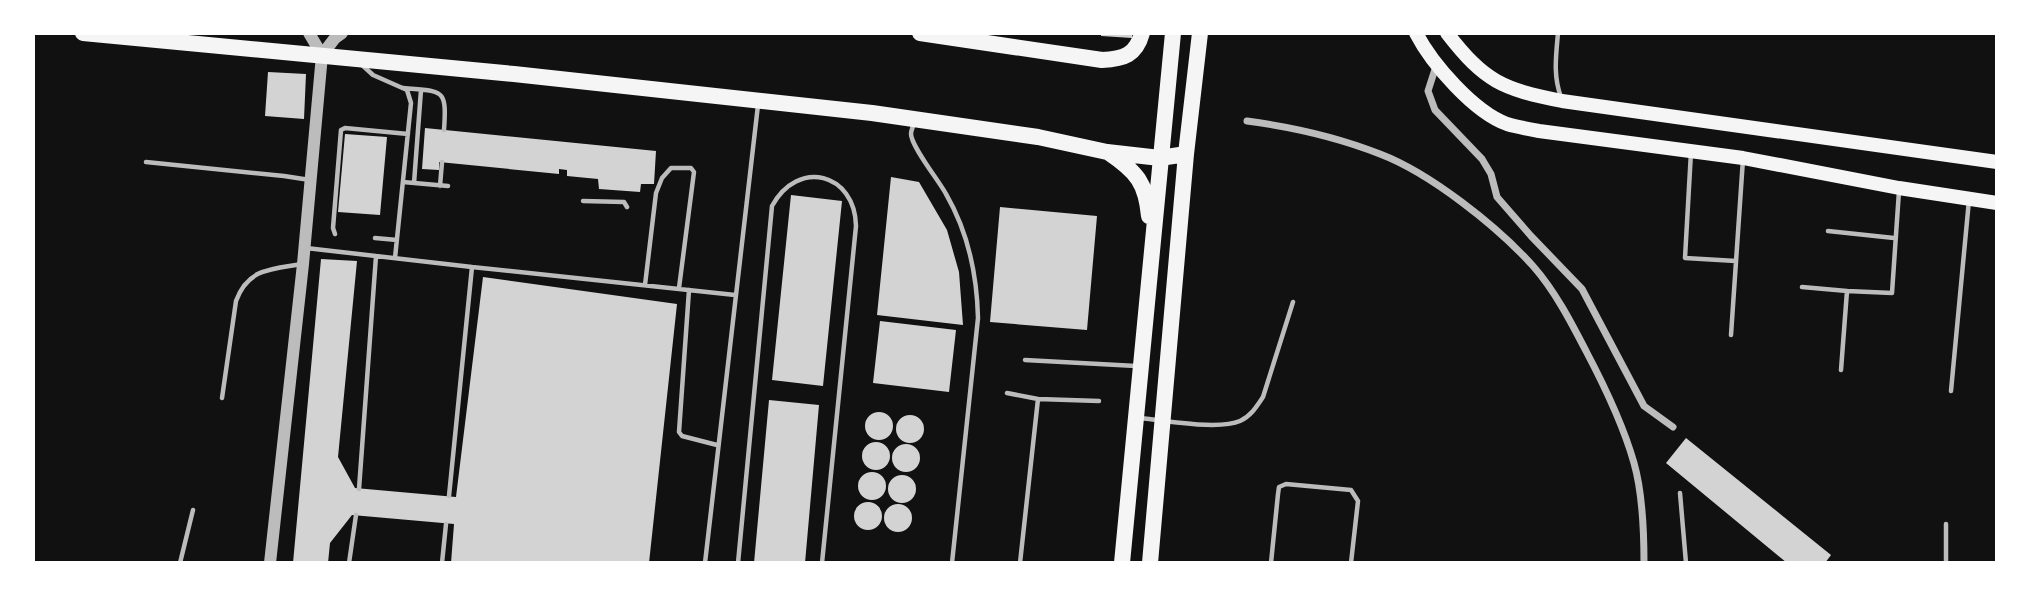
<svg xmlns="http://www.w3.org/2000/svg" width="2030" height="596" font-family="Inter,sans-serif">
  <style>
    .building { fill: #d3d3d3 }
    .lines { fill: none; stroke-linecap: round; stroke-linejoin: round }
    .service { stroke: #bcbcbc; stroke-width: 4.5 }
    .minor { stroke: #bcbcbc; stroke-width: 7 }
    .tertiary { stroke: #bcbcbc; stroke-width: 12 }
    .secondary { stroke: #f5f5f5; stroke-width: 14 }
    .primary { stroke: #f5f5f5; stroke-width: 16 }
  </style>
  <rect width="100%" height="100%" fill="#111"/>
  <path class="building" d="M1101,33H1132V38L1101,36Z
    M268,72L306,74L304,119L265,116Z
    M425,128L656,151L654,184H641L640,192L599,189L598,179L567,176V170L559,169V174L439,162V170L422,169Z
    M345,134L387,137L380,215L338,212Z
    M891,177L919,182L947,230L959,272L963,325L877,315Z
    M791,195L842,201L823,386L772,380Z
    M1000,207L1097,216L1087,330L990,322Z
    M321,259L357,261L338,457L355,488L456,497L483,277L677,304L649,563H451L454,524L352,515L330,543L328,563H293Z
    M880,321L956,330L949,392L873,383Z
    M769,400L819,405L805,563H754Z
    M865 426a14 14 0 1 1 28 0a14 14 0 1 1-28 0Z
    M896 429a14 14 0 1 1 28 0a14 14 0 1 1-28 0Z
    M1686,438L1831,555L1825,563H1787L1666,463Z
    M862 456a14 14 0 1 1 28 0a14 14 0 1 1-28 0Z
    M892 458a14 14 0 1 1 28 0a14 14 0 1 1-28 0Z
    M858 486a14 14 0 1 1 28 0a14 14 0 1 1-28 0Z
    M888 489a14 14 0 1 1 28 0a14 14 0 1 1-28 0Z
    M854 516a14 14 0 1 1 28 0a14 14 0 1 1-28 0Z
    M884 518a14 14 0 1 1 28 0a14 14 0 1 1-28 0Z"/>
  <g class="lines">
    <path class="service" d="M1558,33C1556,56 1553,76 1561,97
      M361,64L373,75L407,90L411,103L395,258
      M403,88C443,92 447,87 444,130
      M914,123C913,127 911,130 911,134C911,146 939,181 946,194C968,232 977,275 978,318L952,563
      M1691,152L1685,258L1736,261
      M146,162L284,176L310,180
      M403,182L448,186
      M414,183L421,90
      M440,186L442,162
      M583,201L624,202L627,207
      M1828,231L1894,238
      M335,234L333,228L341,130L345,128L408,134
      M375,238L397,240
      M306,248L472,267L449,496
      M472,267L735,295
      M645,285L656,193L662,178L671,168H691L694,172L679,288
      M1802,287L1847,291
      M689,290L679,432L682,436L717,445
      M1731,335L1743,159
      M1025,360L1136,366
      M1841,370L1847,291L1892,293L1899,191
      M1951,391L1969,200
      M1007,393L1038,399L1020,563
      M222,398L236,301C248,268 272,269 302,264
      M1038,399L1099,401
      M1141,418C1164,421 1220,430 1240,421C1251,416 1257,406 1263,397L1293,302
      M359,489L376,256
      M1680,493L1686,563
      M1946,524V563
      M180,563L193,510
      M349,563L356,515
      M442,563L446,524
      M705,563L758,105
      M738,563L772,206C798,158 855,173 856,226L822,563
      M1271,563L1278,494L1279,487L1286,484L1351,490L1358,501L1351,563"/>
    <path class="minor" d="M1437,63L1428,91L1435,110L1482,159L1491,174L1497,197L1531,236L1582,289L1644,406L1673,427
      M1247,121C1292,127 1337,137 1380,154C1430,173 1497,226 1533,266C1555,291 1571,322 1586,351C1605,387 1623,424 1634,463C1642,491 1644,534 1644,563"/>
    <path class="tertiary" d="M309,33L322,55
      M270,563L303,264L322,55L335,38L342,33"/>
    <path class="secondary" d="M1416,33C1432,64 1474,112 1507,124C1517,127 1528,129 1539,131L1743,158L1899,188L1997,203
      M1447,33C1485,82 1502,89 1562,101L1997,162"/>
    <path class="primary" d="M83,33L514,74L872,113L1038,137L1107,152L1160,158L1186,154
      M920,33L1102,60C1124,59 1136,55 1142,33
      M1109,153C1137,172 1146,183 1149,216
      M1122,563L1173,33
      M1150,563L1186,154L1200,33"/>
  </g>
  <rect width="2030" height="596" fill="none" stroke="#ffffff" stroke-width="70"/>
</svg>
